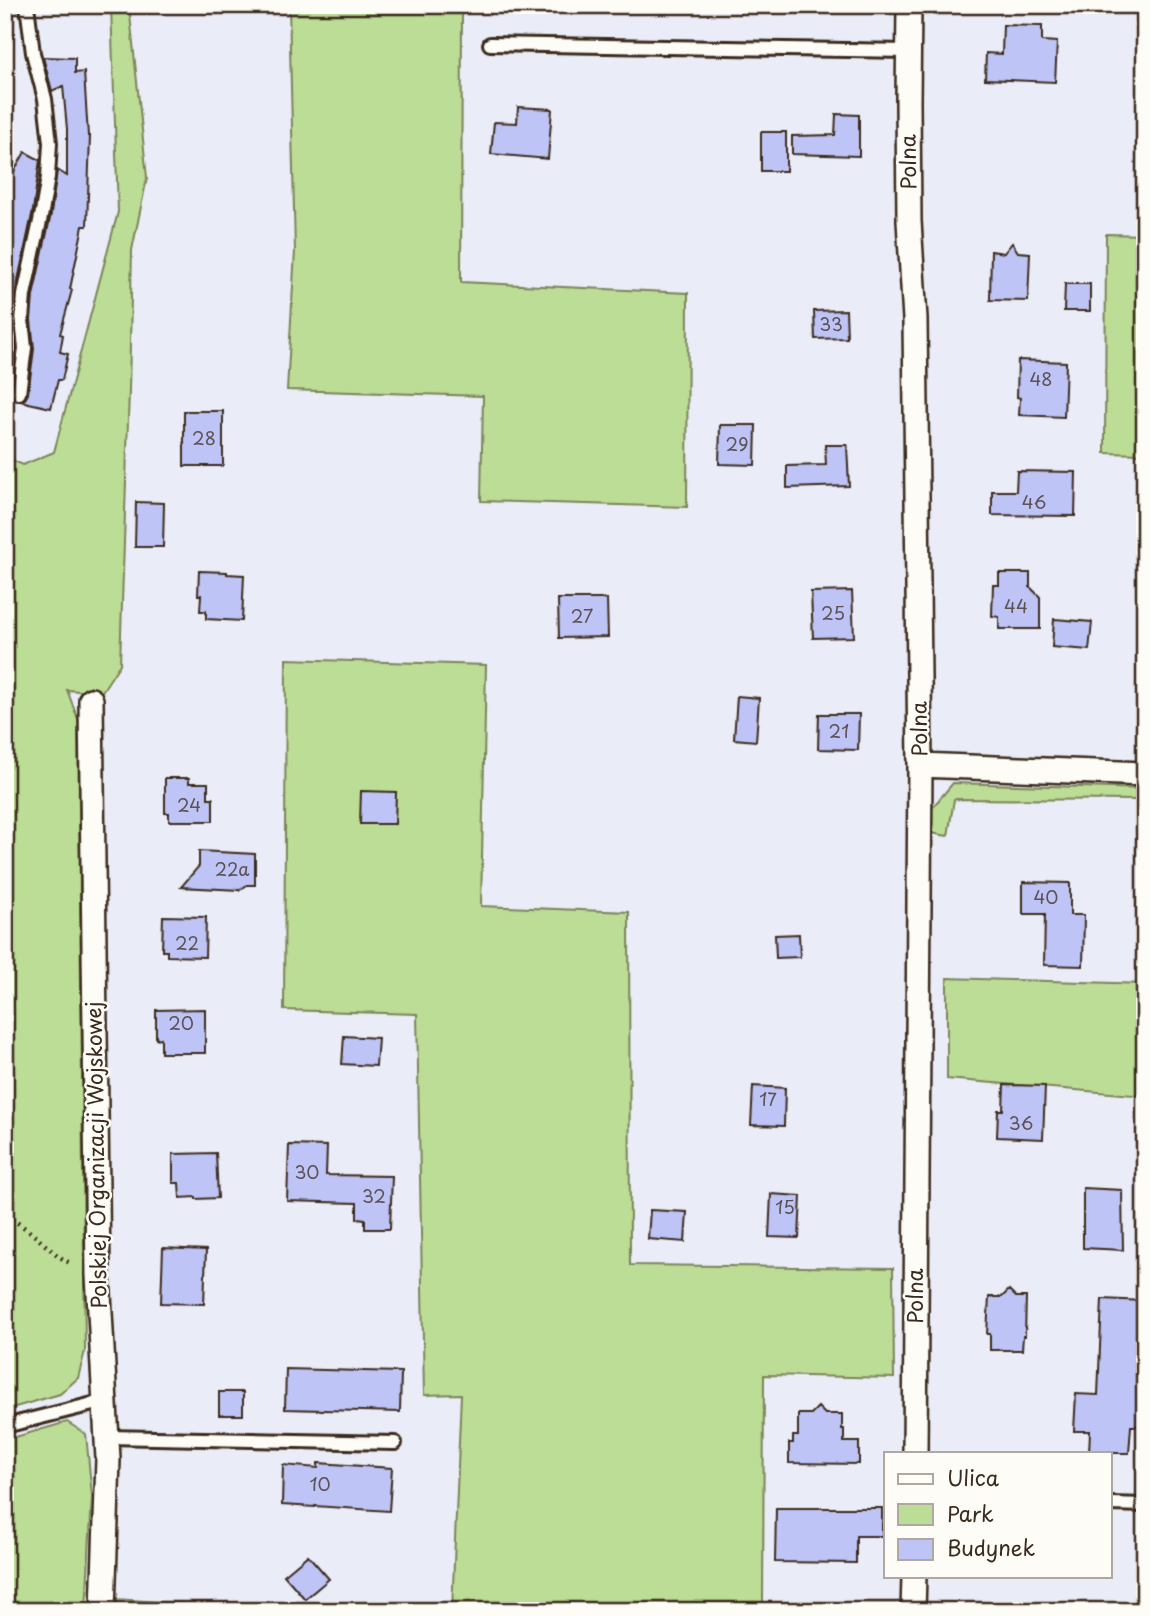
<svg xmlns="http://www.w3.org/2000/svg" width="1150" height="1616" font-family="'Playpen Sans',sans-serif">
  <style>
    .green { fill: #bcdd96; stroke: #7c845a; stroke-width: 2 }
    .building { fill: #bec5f6; stroke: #3b2a1e; stroke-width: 2 }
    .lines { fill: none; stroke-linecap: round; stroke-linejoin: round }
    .lane-casing { stroke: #3b2a1e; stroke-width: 18 }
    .street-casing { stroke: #3b2a1e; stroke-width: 28 }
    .path { stroke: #3b2a1e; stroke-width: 4.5; stroke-dasharray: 2 5; stroke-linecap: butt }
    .lane { stroke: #fdfcf7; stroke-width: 12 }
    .street { stroke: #fdfcf7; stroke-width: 23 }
    .labels { text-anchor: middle; stroke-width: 5; stroke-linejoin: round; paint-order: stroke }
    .number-label { font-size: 18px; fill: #5c5154 }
    .street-label { font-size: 21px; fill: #3b2a1e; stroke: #fdfcf7 }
  </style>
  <rect width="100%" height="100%" fill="#eaecf7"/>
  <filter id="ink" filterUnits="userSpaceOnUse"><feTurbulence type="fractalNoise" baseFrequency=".0143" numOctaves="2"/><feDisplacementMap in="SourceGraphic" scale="14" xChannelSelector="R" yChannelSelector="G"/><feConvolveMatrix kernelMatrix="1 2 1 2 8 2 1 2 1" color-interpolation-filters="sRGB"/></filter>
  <g filter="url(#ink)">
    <path class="green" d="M111,5H129L147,178L132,250L129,390L120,664L101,693L67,690L78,719L85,1351L78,1378L60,1394L5,1410V457L23,465L54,452L118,212Z
      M289,5H462L461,282L688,293L687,507L481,501L483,396L287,390L295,251Z
      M1106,234L1145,235V454L1105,453Z
      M286,659L486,665L481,906L629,912L630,1265L893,1268L894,1378L764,1375L763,1607L894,1605V1611H452L461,1394L424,1395L417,1014L284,1010Z
      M953,783L1145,789V800L954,799L948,836L930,833L932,808Z
      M947,978L1145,984V1096L947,1079Z
      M67,1422L86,1434L92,1496L86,1611H5V1440Z
      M116,1599L284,1611H115Z"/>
    <path class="building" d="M1003,25L1042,26V41L1057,42L1055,82L985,79L986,53L1002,54Z
      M43,57L75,58V73L84,72L88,136H90L87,226H83L70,289L72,290L60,334L63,335L60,352L68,354L62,380H58L51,408L20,401L25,399L28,394L34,349L31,320L33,296L51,214L57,170L67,176V129L63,86L52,91Z
      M518,107L552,109L548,159L491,154L494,122L517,123Z
      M836,114L859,115V156L792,154V136L835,135Z
      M761,132H786V171H761Z
      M25,152L40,160L33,210L15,294L13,321L16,348L10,392L11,397L14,400L5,398V176L11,177Z
      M1012,243L1018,252L1030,253L1028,301L990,300L991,251L1004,253Z
      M1065,284H1090V311H1064Z
      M846,310L847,338L815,339L814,311Z
      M1018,360L1066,362L1064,417L1019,415L1020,398L1017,397Z
      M184,411H223V466H184Z
      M720,425H756L755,465L719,464Z
      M825,445H847L849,486L787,488V466L826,465Z
      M1017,471L1076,472L1075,516L992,515V491H1016Z
      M136,502L164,503L163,547H135Z
      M199,571L227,572V574L244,575L242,621L206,619V611H200L201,595H198Z
      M999,573H1030V587L1040,597V629H999V617L992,616L993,585H999Z
      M852,591L854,637L813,638L811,592Z
      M558,599H607L608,637L559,638Z
      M1054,619L1092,622L1089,650L1052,647Z
      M737,696L759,698L756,741L734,739Z
      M819,714H859L858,750L818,749Z
      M165,778H189V783H208V798H213V821H169V813H165Z
      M361,791L396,792L395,824H360Z
      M199,851L255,854V885H247L240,890L181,887L199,866Z
      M1023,882L1070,883V915H1084L1083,966L1044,965L1045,914H1023Z
      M163,916L206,917L205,957L167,956V951H162Z
      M799,934L800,957L776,958L775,935Z
      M205,1009V1053H161V1038L156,1039V1010Z
      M344,1036L378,1038L376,1066L342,1064Z
      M1004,1085L1045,1086L1043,1139L997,1137L998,1110H1003Z
      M753,1086L785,1088L784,1126L751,1125Z
      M289,1145L327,1146L326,1175L392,1176L390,1229H365V1219L357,1218V1203L287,1201Z
      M216,1153L218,1198L196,1199V1197L180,1198L179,1183H173V1154Z
      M1083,1188L1122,1190L1123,1250L1083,1248Z
      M771,1194L801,1196L799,1238L769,1237Z
      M650,1210L687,1212L685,1242L648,1239Z
      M163,1248L206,1250L204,1304L161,1303Z
      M1009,1290L1016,1297H1026L1025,1336H1023L1022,1350H990V1334H987L989,1297H1002Z
      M1102,1299L1144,1301L1140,1396H1145V1426H1131L1129,1453H1089L1090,1431H1074L1076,1394L1098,1395Z
      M286,1369L401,1372L400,1412L285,1409Z
      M219,1392H243V1415H219Z
      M818,1407L825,1414H842V1429H844V1442H859V1464L789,1463V1443H793V1436H798V1414H811Z
      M318,1463L392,1468L389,1511L315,1506V1507L282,1505L283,1465L318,1468Z
      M776,1508H882V1536H856V1563L775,1562Z
      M308,1555L329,1579L305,1599L284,1575Z"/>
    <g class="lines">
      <defs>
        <path id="lane" d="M490,44L909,51
          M19,393L25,348L22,320L24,295L42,212L48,177L50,143L45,99L33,53L27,5
          M5,1426L105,1401
          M107,1437L395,1443
          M1110,1504L1145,1505"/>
        <path id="street" d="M909,5L908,102L909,221L915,319L920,765L915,1453
          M91,700L98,1275L108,1459L103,1611
          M920,765L1145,774
          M913,1611L914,1576"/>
      </defs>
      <use href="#lane" class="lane-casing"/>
      <use href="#street" class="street-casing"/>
      <path class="path" d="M5,1216C20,1223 32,1233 44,1244C54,1252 60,1259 73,1264"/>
      <use href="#lane" class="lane"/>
      <use href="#street" class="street"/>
    </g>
  </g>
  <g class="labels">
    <g class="number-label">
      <text x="831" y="331">33</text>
      <text x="1041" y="386">48</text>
      <text x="204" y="445">28</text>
      <text x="737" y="451">29</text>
      <text x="1034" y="509">46</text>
      <text x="1016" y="613">44</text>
      <text x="833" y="620">25</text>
      <text x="582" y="623">27</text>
      <text x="839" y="738">21</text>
      <text x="189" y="812">24</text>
      <text x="232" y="876">22a</text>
      <text x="1046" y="904">40</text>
      <text x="187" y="950">22</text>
      <text x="181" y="1030">20</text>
      <text x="768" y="1106">17</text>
      <text x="1021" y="1130">36</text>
      <text x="307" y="1179">30</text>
      <text x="374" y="1203">32</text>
      <text x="785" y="1214">15</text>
      <text x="320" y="1491">10</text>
    </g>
    <g class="street-label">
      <text transform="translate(909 162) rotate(-91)" y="7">Polna</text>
      <text transform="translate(920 729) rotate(-91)" y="7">Polna</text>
      <text transform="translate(97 1155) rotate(-91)" y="7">Polskiej Organizacji Wojskowej</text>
      <text transform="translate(916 1296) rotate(-90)" y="7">Polna</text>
    </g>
  </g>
  <rect width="1150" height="1616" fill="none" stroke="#fdfcf7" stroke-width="28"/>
  <rect x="14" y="14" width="1122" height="1588" fill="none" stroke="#3b2a1e" stroke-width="2.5" filter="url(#ink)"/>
  <rect x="884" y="1452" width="228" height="126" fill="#fdfcf7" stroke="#afa8a0" stroke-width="2"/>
  <rect x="898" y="1474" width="35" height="10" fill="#fdfcf7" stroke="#afa8a0" stroke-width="2"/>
  <text x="947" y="1486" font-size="21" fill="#3b2a1e">Ulica</text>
  <rect x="898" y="1504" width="35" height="21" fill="#bcdd96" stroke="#afa8a0" stroke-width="2"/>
  <text x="947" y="1522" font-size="21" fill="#3b2a1e">Park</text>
  <rect x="898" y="1539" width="35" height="21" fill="#bec5f6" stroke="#afa8a0" stroke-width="2"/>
  <text x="947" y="1556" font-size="21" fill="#3b2a1e">Budynek</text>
</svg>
